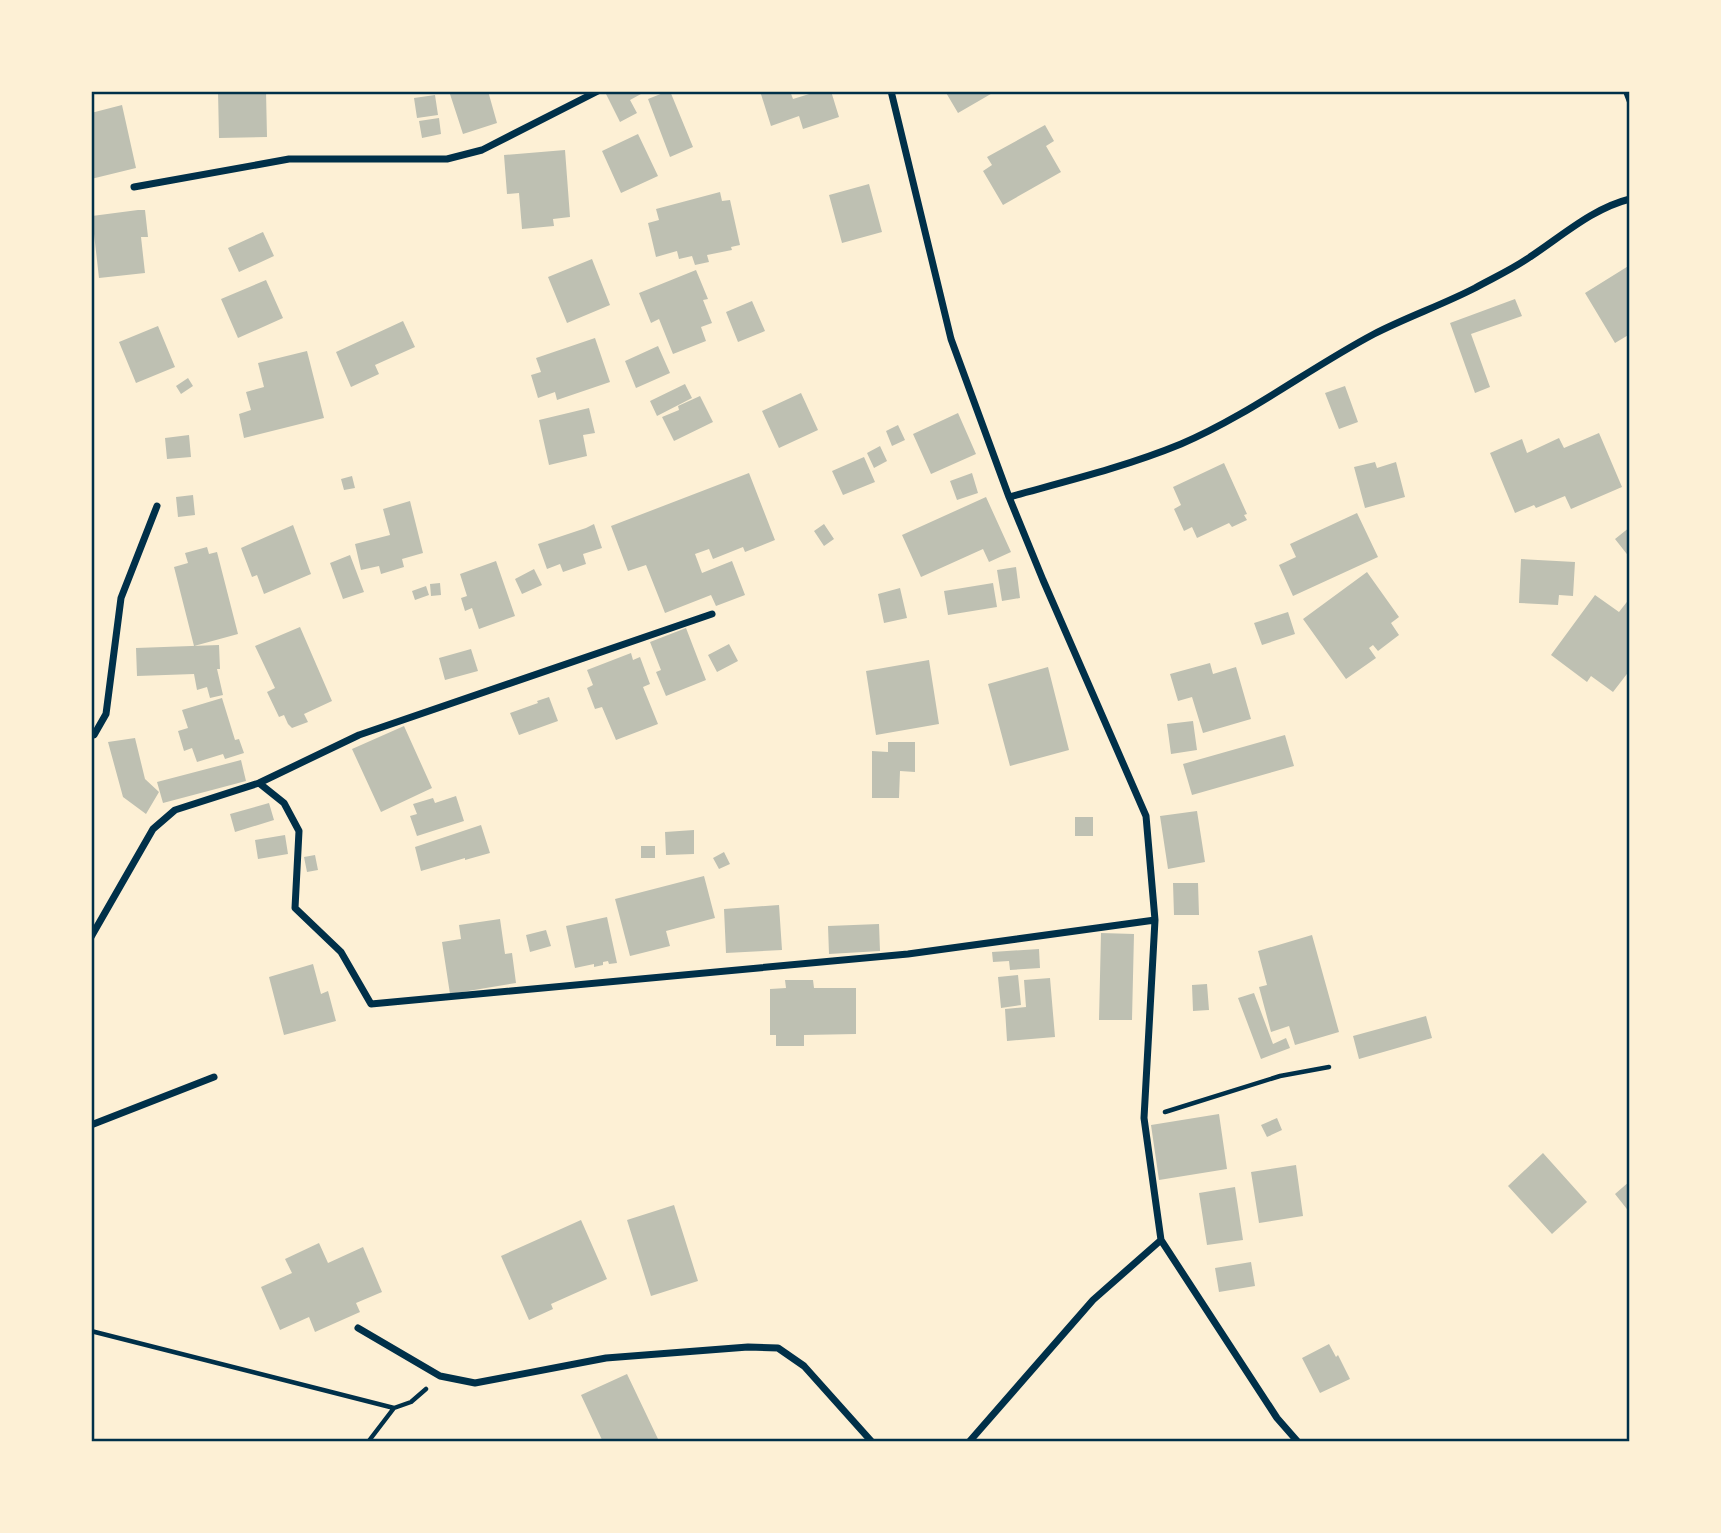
<svg xmlns="http://www.w3.org/2000/svg" width="1721" height="1533" font-family="'Fira Sans',sans-serif">
  <style>
    .building { fill: #bec0b2 }
    .lines { fill: none; stroke-linecap: round; stroke-linejoin: round }
    .path { stroke: #003049; stroke-width: 4.5 }
    .minor { stroke: #003049; stroke-width: 7 }
    .neatline { fill: none; stroke: #003049; stroke-width: 2.5 }
  </style>
  <rect width="100%" height="100%" fill="#fdf0d5"/>
  <path class="building" d="M218,91H266L267,137L219,138Z
    M449,91H488L497,123L463,134Z
    M607,91H639L641,94L630,100L637,113L620,122L605,92Z
    M668,91H670L693,147L670,157L648,99Z
    M760,91H790L793,99L819,91H831L839,117L803,129L799,116L771,126Z
    M945,91H996L958,113Z
    M435,95L438,115L417,118L414,98Z
    M122,105L136,168L91,179V113Z
    M439,118L441,134L422,138L419,121Z
    M1045,125L1054,141L1046,146L1061,172L1003,205L983,171L992,165L987,157Z
    M638,134L658,176L621,193L602,151Z
    M565,150L570,217L553,219L554,226L522,229L519,193L507,194L504,155Z
    M869,184L882,232L842,243L829,195Z
    M720,192L722,201L730,200L740,245L731,247L732,250L707,255L709,262L695,265L692,256L679,259L677,251L656,257L648,223L659,220L656,209Z
    M138,210H145L148,237H141L145,273L99,278L92,216Z
    M263,232L274,256L239,272L228,248Z
    M592,259L610,305L567,323L548,277Z
    M1630,265V334L1615,343L1585,293Z
    M696,270L708,299L703,300L712,323L701,327L706,341L673,354L659,319L651,323L639,293Z
    M266,280L283,318L238,338L221,299Z
    M1515,299L1522,316L1471,334L1490,387L1475,393L1450,323Z
    M752,301L765,331L738,342L726,312Z
    M403,321L415,347L375,365L379,374L351,387L336,352Z
    M158,326L175,367L136,383L119,342Z
    M595,338L610,382L557,400L555,392L538,398L531,375L541,372L536,358Z
    M658,346L670,373L636,388L625,361Z
    M307,351L324,418L244,438L239,414L251,410L246,392L264,387L258,363Z
    M188,378L193,386L181,394L176,386Z
    M685,384L692,398L657,416L650,401Z
    M1345,386L1358,422L1339,429L1325,393Z
    M801,393L818,430L779,448L762,411Z
    M700,396L713,422L674,441L662,417L679,410L678,406Z
    M589,408L595,433L583,435L587,456L549,465L539,420Z
    M958,413L976,454L931,474L913,434Z
    M898,425L905,440L892,446L886,431Z
    M1599,433L1622,487L1571,509L1565,496L1536,508L1534,505L1515,513L1490,453L1522,439L1527,453L1559,438L1564,448Z
    M189,435L191,457L167,459L165,438Z
    M880,446L887,461L874,468L867,453Z
    M864,457L875,482L843,495L832,471Z
    M1375,462L1377,468L1396,462L1405,497L1365,508L1354,467Z
    M1224,463L1247,514L1244,515L1247,520L1232,527L1229,523L1197,538L1192,527L1184,531L1174,509L1181,505L1173,487Z
    M749,473L775,540L745,552L743,547L713,559L709,549L695,554L702,573L732,561L745,595L716,606L711,595L665,613L646,565L628,571L611,526Z
    M972,473L978,493L957,500L950,481Z
    M352,476L355,488L344,490L341,479Z
    M193,495L195,515L178,517L176,497Z
    M986,497L1011,552L989,562L983,549L921,577L902,535Z
    M410,501L423,553L402,559L404,567L381,574L379,566L361,570L355,544L390,535L383,509Z
    M1357,513L1378,557L1293,596L1279,565L1296,557L1290,544Z
    M594,524L602,548L583,554L586,564L563,572L560,564L547,569L538,544L586,528Z
    M824,524L834,539L824,546L814,531Z
    M293,525L311,574L264,594L257,575L252,577L241,548Z
    M1630,527V558L1615,539Z
    M207,547L209,554L217,552L238,634L194,646L174,567L188,563L185,553Z
    M350,555L364,592L343,599L330,563Z
    M1521,559L1575,562L1573,596L1559,595L1558,605L1519,603Z
    M496,561L515,616L479,629L472,608L465,611L461,598L467,596L460,574Z
    M1016,567L1020,598L1002,601L997,570Z
    M534,569L542,585L522,594L515,579Z
    M1367,572L1399,617L1391,623L1399,635L1378,651L1373,645L1369,648L1376,658L1346,679L1303,619Z
    M440,583L441,595L431,596L430,584Z
    M993,583L997,607L948,615L944,591Z
    M426,586L429,595L415,600L412,591Z
    M900,588L907,618L884,623L878,594Z
    M1595,595L1619,612L1630,598V670L1613,692L1591,676L1587,682L1551,655Z
    M1288,612L1295,634L1262,645L1254,623Z
    M300,627L332,701L304,714L308,722L292,728L288,724L284,715L279,717L267,692L275,688L255,646Z
    M686,628L706,680L666,696L656,672L661,670L650,642Z
    M729,644L738,661L717,672L708,655Z
    M219,645L220,669H217L223,695L210,698L207,687L197,690L194,674L137,676L136,648Z
    M471,649L478,671L445,680L439,658Z
    M631,653L633,660L640,657L650,684L643,687L658,724L616,740L602,707L595,709L587,688L593,685L587,670Z
    M929,660L939,724L876,735L866,671Z
    M1210,663L1213,674L1236,667L1251,719L1203,733L1192,697L1178,701L1170,674Z
    M1048,667L1069,750L1010,766L988,684Z
    M549,697L558,721L519,735L510,713L538,703L537,701Z
    M222,698L235,740L239,739L244,753L225,759L223,754L197,762L192,748L184,751L178,731L188,728L182,710Z
    M1193,721L1197,750L1171,754L1167,724Z
    M404,726L432,788L381,812L352,749Z
    M1285,735L1294,766L1192,795L1183,764Z
    M135,738L145,779L159,792L146,814L123,797L108,742Z
    M888,742H915V772L900,771L899,798H872V751L888,752Z
    M241,760L246,781L163,803L157,782Z
    M456,796L464,821L417,836L410,816L417,814L413,804L433,798L435,803Z
    M269,803L274,820L235,832L230,814Z
    M1197,811L1205,862L1168,869L1160,816Z
    M1075,817H1093V836H1075Z
    M481,825L490,853L465,860V858L421,871L415,847Z
    M694,830V854L666,855L665,832Z
    M285,835L288,854L258,859L255,840Z
    M641,846H655V858H641Z
    M724,852L730,864L719,869L713,858Z
    M315,855L318,870L307,872L304,857Z
    M704,876L715,918L666,931L670,946L630,956L615,899Z
    M1173,883H1198L1199,915H1174Z
    M779,905L782,950L726,953L724,909Z
    M607,917L617,963L609,964L608,961L603,962V965L594,967V964L575,968L566,926Z
    M500,919L505,954L512,953L516,983L450,994L442,942L461,939L459,925Z
    M879,924L880,951L829,954L828,926Z
    M546,930L551,946L530,952L526,935Z
    M1101,933L1134,934L1132,1020H1099Z
    M1312,935L1339,1032L1295,1045L1289,1026L1271,1032L1259,987L1267,985L1258,951Z
    M1039,949L1040,968L1010,970L1009,961L993,962L992,952Z
    M313,964L321,994L328,991L336,1021L284,1035L269,977Z
    M1018,975L1021,1005L1001,1008L998,977Z
    M1050,978L1055,1037L1007,1041L1005,1009L1026,1007L1024,980Z
    M785,980H813L814,988H856V1034L804,1035V1046H776V1035H770V989L786,988Z
    M1207,984L1209,1010L1193,1011L1192,985Z
    M1254,993L1273,1044L1286,1038L1290,1048L1261,1059L1238,998Z
    M1426,1016L1432,1038L1359,1059L1353,1036Z
    M1219,1114L1227,1169L1159,1180L1151,1125Z
    M1277,1118L1282,1130L1267,1137L1261,1125Z
    M1543,1153L1587,1202L1552,1234L1508,1186Z
    M1296,1165L1303,1216L1259,1223L1251,1172Z
    M1630,1181V1213L1615,1194Z
    M1235,1187L1243,1240L1207,1245L1199,1193Z
    M674,1205L698,1281L651,1296L627,1220Z
    M581,1220L607,1279L551,1304L553,1309L529,1320L501,1256Z
    M319,1243L328,1263L363,1247L382,1292L356,1303L360,1312L315,1332L309,1317L280,1330L261,1287L292,1273L285,1259Z
    M1251,1262L1255,1286L1219,1292L1215,1268Z
    M1329,1344L1336,1357L1338,1355L1350,1379L1320,1393L1302,1358Z
    M627,1374L658,1439L652,1442H603L581,1395Z"/>
  <g class="lines">
    <path class="path" d="M1625,91L1630,104
      M1165,1112L1280,1076L1329,1067
      M91,1331L394,1408
      M368,1442L394,1408L411,1402L426,1389"/>
    <path class="minor" d="M891,91L951,339L1009,497L1043,580L1146,816L1155,920L1144,1118L1161,1240L1277,1418L1298,1442
      M134,187L289,159H447L482,150L598,91
      M1009,497C1067,481 1125,467 1181,444C1249,415 1308,369 1374,334C1407,317 1442,305 1475,288C1493,278 1513,269 1530,257C1562,236 1593,208 1630,199
      M91,735H94L106,714L121,598L157,506
      M259,783L284,803L299,831L295,908L341,952L371,1004L908,954L1155,920
      M91,937L153,829L175,810L259,783L359,735L712,614
      M91,1125L214,1077
      M358,1328L440,1376L475,1383L606,1358L748,1347L778,1348L804,1366L872,1442
      M969,1442L1093,1300L1161,1240"/>
  </g>
  <rect width="1721" height="1533" fill="none" stroke="#fdf0d5" stroke-width="186"/>
  <rect x="93" y="93" width="1535" height="1347" class="neatline"/>
</svg>
